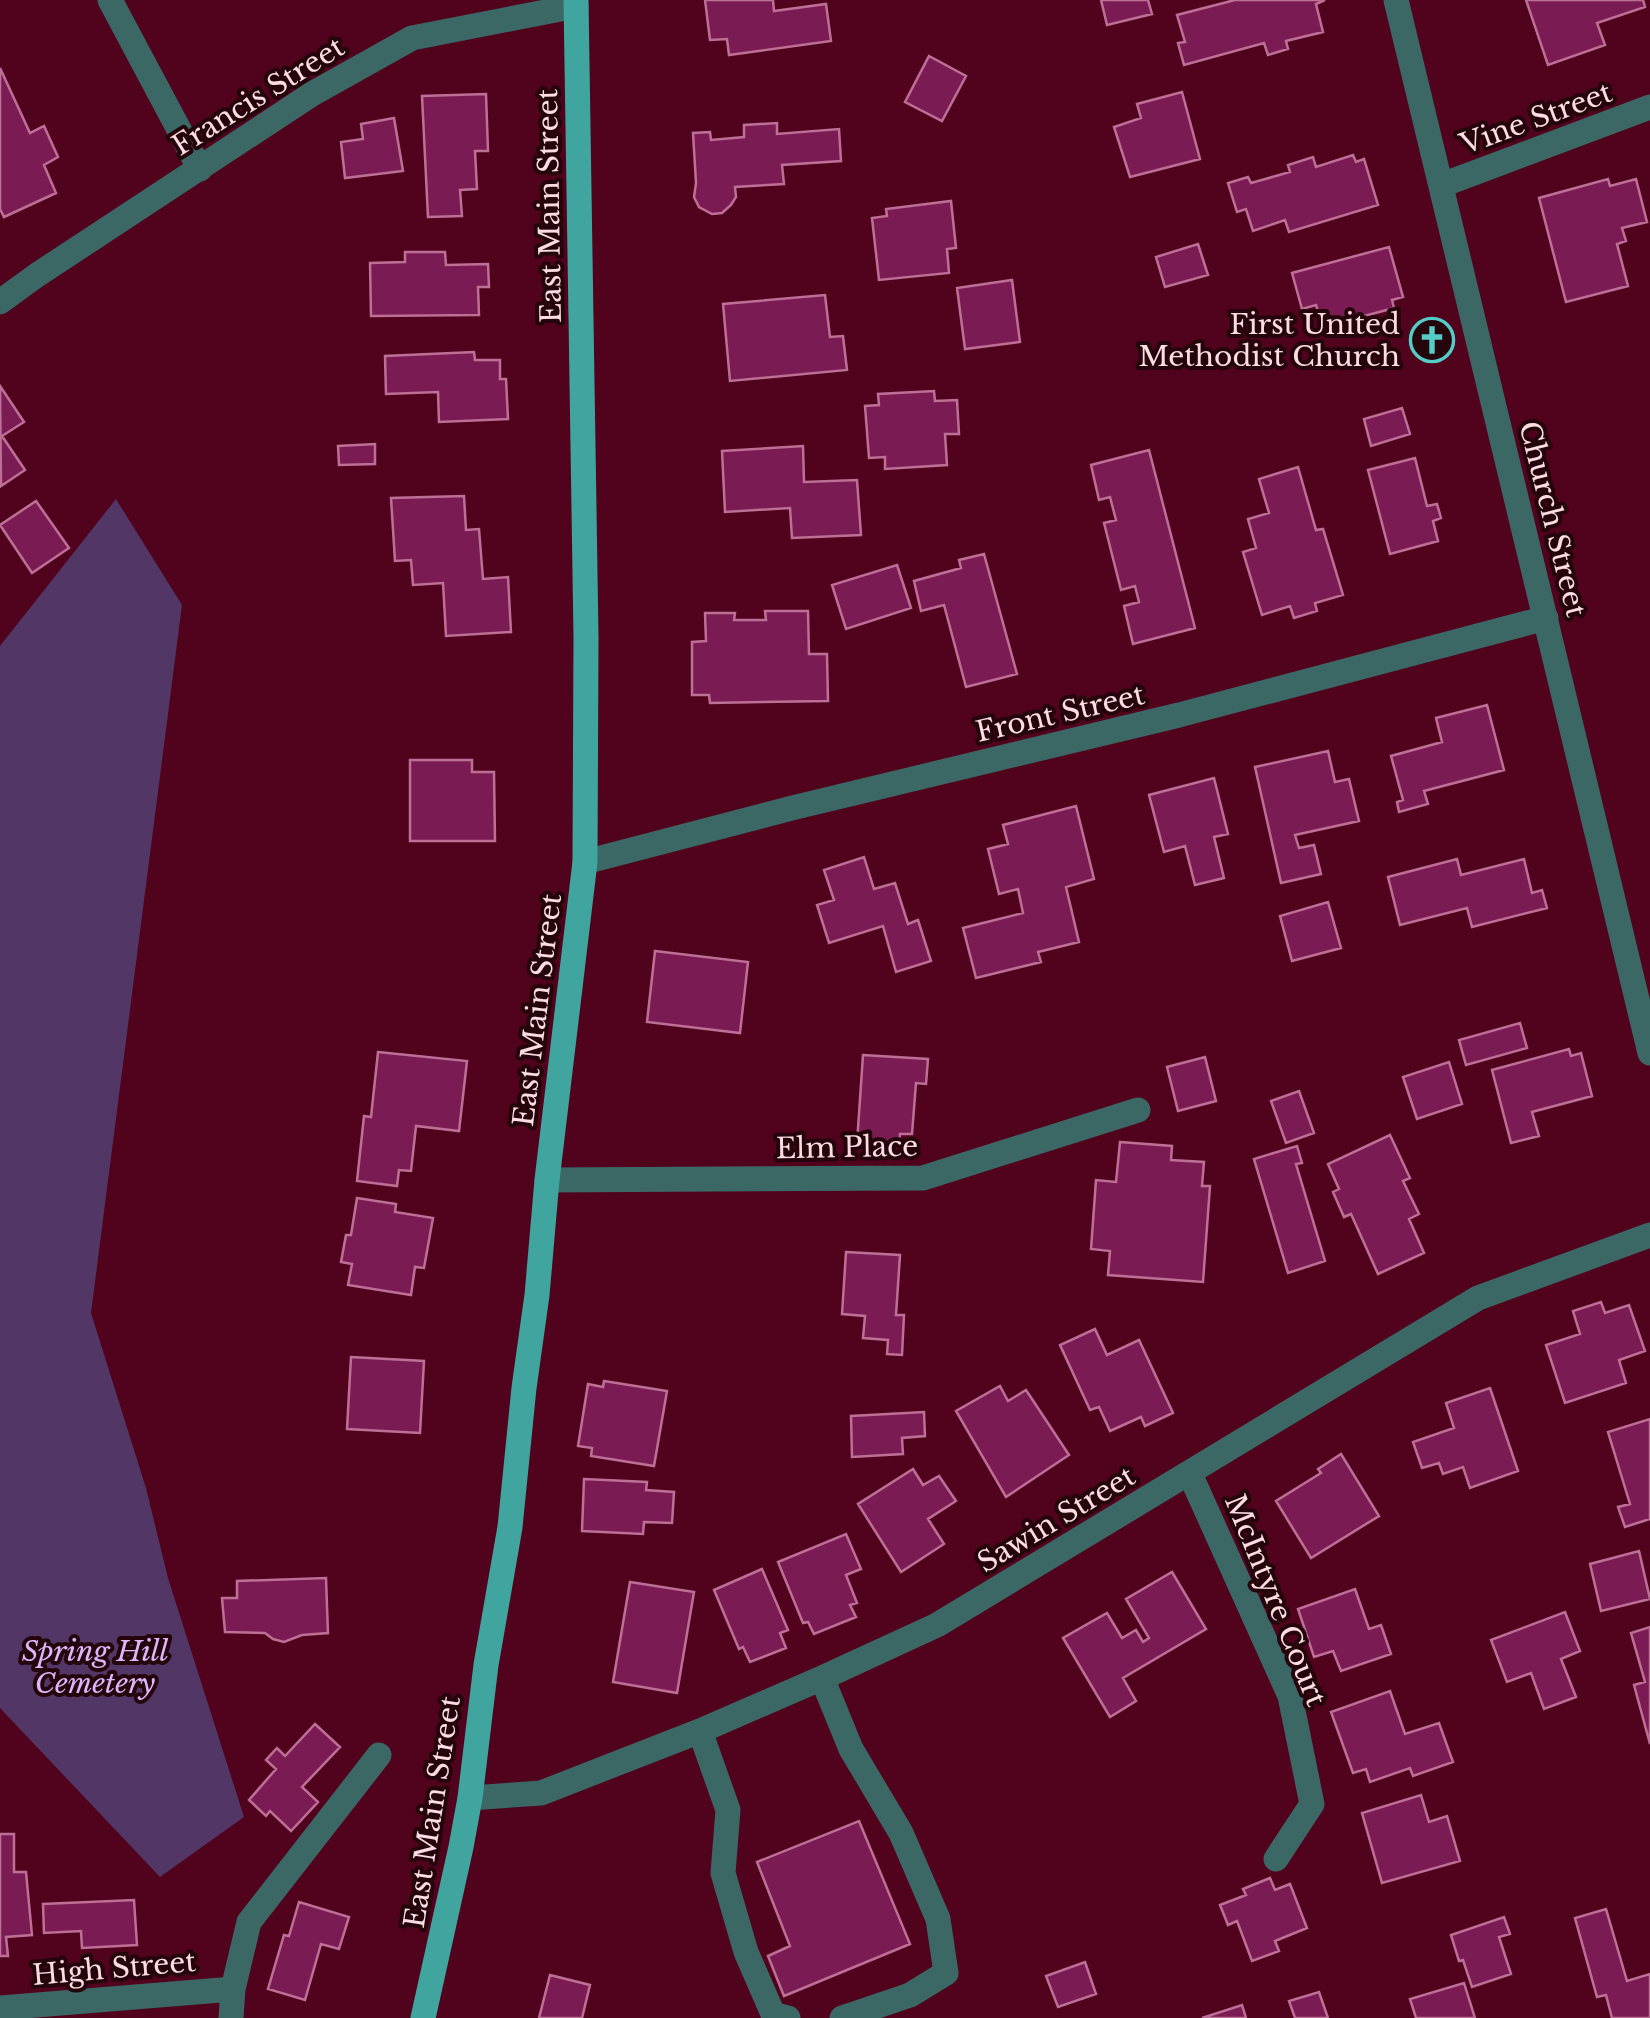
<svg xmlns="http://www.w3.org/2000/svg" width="1650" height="2018" font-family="'Libre Baskerville',serif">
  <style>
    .green { fill: #523665 }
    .building { fill: #7a1c53; stroke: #be6f96; stroke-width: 2.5 }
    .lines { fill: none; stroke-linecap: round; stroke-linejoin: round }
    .minor { stroke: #3b6764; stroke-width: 25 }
    .major { stroke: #40a59f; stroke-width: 25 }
    .labels { text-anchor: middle; stroke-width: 8; stroke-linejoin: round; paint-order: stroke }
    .street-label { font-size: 28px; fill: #fbdde1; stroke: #24050c }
    .poi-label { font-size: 28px; fill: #fbdde1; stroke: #24050c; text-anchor: end }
    .park-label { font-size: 28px; font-style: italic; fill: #dcb6fa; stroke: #24050c }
  </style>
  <rect width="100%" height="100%" fill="#51021d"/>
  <path class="green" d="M116,499L182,605L91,1313L146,1488L168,1578L244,1817L160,1877L0,1708V646Z"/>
  <path class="building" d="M705,0H773L774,11L826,4L831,41L729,55L727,39L710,40Z
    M1101,0H1148L1152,14L1107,25Z
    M1235,0H1325L1316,4L1323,32L1286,41L1288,49L1268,55L1264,43L1184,65L1178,43L1185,42L1177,15Z
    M1526,0H1643L1645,7L1597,23L1605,45L1548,65Z
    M929,56L966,76L942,121L905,102Z
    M0,68L30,133L44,126L58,157L44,165L56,193L4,217L0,209Z
    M1182,92L1200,159L1130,177L1114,127L1141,118L1137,104Z
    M486,94L488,151H475L477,189L460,190L462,216L428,217L422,96Z
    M394,118L403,171L345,178L341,142L363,139L361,124Z
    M777,123V134L839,129L841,161L782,165L784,184L735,187L736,197L731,205L722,213L712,214L699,207L694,197L696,183L693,133L710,132L711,140L744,137V125Z
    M1353,155L1356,162L1364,159L1378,205L1289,232L1285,220L1253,231L1246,209L1237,212L1228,183L1248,177L1251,183L1290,172L1288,165L1313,157L1316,167Z
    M1608,179L1610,186L1636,179L1647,222L1622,228L1626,241L1617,244L1628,286L1566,302L1539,198Z
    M951,201L956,248L947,249L949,273L879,280L872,218L887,216L886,209Z
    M1198,244L1208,275L1165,287L1156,257Z
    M1389,247L1403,297L1392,300L1394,308L1323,327L1316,305L1302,309L1292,273Z
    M405,252H445L446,265L488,264L489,287H478L479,315L371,316L370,263L405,262Z
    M1012,280L1020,342L965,349L957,288Z
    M825,295L830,337L843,336L847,370L730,381L723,304Z
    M474,352L475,360H500V379H506L508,419L439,422L438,392L386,394L385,356Z
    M0,386L24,422L2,436L25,470L1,486Z
    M934,391L935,401L957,400L959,434H945L947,465L885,469V457L869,458L865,406L879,405L878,394Z
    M1402,408L1410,434L1371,446L1364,419Z
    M375,444V464L339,465L338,446Z
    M803,446L804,482L857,480L861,535L792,538L790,508L725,512L722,451Z
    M1149,450L1195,628L1133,644L1124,606L1139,602L1135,586L1121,590L1104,523L1116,520L1110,497L1099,500L1091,465Z
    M1415,458L1427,506L1437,504L1441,518L1433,521L1438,541L1390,554L1368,470Z
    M1298,467L1316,530L1323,529L1343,595L1315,603L1317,611L1294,618L1290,606L1262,615L1243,552L1256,548L1248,519L1269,513L1259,479Z
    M464,496L466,530L479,529L483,579L508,577L511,632L446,636L443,583L413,585L411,560L395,561L391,498Z
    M36,501L69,548L32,573L0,525Z
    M984,554L1017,674L966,687L944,605L921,611L914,581L961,568L959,560Z
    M897,565L911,608L846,629L832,585Z
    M765,611H808L809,654H827L828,701L710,703L709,695H692V642L706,641L705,613H735L734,620H766Z
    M1487,705L1504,770L1424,791L1428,804L1399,812L1397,802L1403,800L1391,756L1442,742L1436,718Z
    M1328,751L1335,782L1349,779L1359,821L1295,835L1299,848L1314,845L1321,874L1281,883L1255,767Z
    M410,760H472V772H494L495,841H410Z
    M1214,778L1228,834L1214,837L1224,878L1195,885L1185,846L1164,852L1149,795Z
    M1076,806L1094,879L1066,887L1079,942L1038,952L1041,962L976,978L963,928L1023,913L1018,889L999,894L988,849L1008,844L1003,825Z
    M864,857L874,889L895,883L908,924L918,920L931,961L896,972L883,926L829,943L817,905L834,900L824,870Z
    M1457,859L1461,875L1524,859L1532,893L1542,890L1547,908L1472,927L1467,908L1400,925L1388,877Z
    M1328,902L1341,948L1292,961L1280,916Z
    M655,951L748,962L740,1033L647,1022Z
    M1520,1023L1527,1048L1466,1065L1459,1040Z
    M1569,1049L1571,1056L1581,1053L1592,1096L1532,1112L1539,1136L1511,1143L1492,1070Z
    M378,1052L467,1061L459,1131L416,1126L411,1171L399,1170L397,1186L357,1181L364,1116L371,1117Z
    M863,1055L928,1059L926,1084L916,1083L912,1134H900L899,1146L857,1143Z
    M1205,1057L1216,1101L1178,1111L1167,1067Z
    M1449,1062L1462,1104L1417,1119L1403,1077Z
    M1299,1091L1314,1133L1286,1143L1271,1101Z
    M1390,1135L1410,1178L1403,1181L1419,1214L1409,1219L1424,1253L1378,1274L1351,1214L1344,1217L1333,1192L1339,1189L1328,1164Z
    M1120,1142L1172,1146L1171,1160L1204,1162L1202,1186H1210L1203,1282L1108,1275L1110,1251L1091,1249L1096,1180L1116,1182Z
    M1297,1146L1302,1163L1296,1164L1325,1261L1288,1273L1254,1159Z
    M357,1198L396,1204L395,1212L433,1218L424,1268L415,1267L411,1295L348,1285L352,1264L341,1262L346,1235H351Z
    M846,1252L900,1255L896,1315H904L902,1355L887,1354L888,1340L863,1338L865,1316L842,1314Z
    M1601,1302L1605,1313L1629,1305L1645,1351L1619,1360L1626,1383L1565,1403L1546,1345L1580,1334L1573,1311Z
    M1095,1329L1107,1355L1139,1340L1173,1413L1145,1426L1141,1417L1110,1431L1099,1407L1090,1410L1060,1345Z
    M351,1357L424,1361L420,1433L347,1429Z
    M604,1381L667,1391L654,1466L591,1456L592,1448L578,1446L588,1384L603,1387Z
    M1000,1386L1008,1401L1026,1390L1069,1455L1006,1497L956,1411Z
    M1490,1388L1518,1471L1470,1488L1463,1467L1443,1474L1439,1463L1422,1468L1413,1442L1454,1428L1446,1403Z
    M924,1412L925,1436L902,1438L903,1454L852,1457L851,1416Z
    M1650,1419V1519L1625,1527L1618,1507L1630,1504L1608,1432Z
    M1341,1454L1379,1516L1311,1558L1276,1501L1321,1473L1318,1469Z
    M913,1469L923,1485L939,1476L956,1501L928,1519L944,1544L901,1572L858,1504Z
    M584,1479L647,1482L646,1490L674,1492L672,1523L644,1522L643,1534L582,1531Z
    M846,1534L861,1569L846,1575L857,1603L850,1605L856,1617L814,1634L808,1622L803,1623L778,1562Z
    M1639,1551L1650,1599L1601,1611L1590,1564Z
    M762,1569L788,1630L780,1633L786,1648L750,1662L743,1647L739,1649L714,1590Z
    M1172,1572L1206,1629L1123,1678L1136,1701L1110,1717L1063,1638L1107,1613L1122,1638L1136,1630L1143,1642L1149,1638L1126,1599Z
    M326,1578L328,1633L302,1635L284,1642L273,1639L265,1633L225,1632L222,1598H237V1581Z
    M630,1582L694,1592L677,1693L613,1682Z
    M1355,1589L1369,1629L1381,1625L1391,1654L1341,1671L1333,1651L1314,1657L1298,1609Z
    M1565,1612L1580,1651L1561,1659L1576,1697L1544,1709L1531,1673L1507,1682L1491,1640Z
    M1650,1627V1744L1634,1685L1645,1682L1631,1633Z
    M1390,1691L1405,1734L1439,1723L1453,1762L1413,1776L1410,1768L1370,1782L1366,1769L1353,1773L1331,1712Z
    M315,1724L340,1747L302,1787L318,1802L291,1831L270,1811L266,1816L249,1800L276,1769L266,1760L277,1748L285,1756Z
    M1421,1795L1429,1822L1447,1816L1460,1861L1382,1883L1362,1813Z
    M859,1821L910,1944L784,1996L768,1956L790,1946L757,1862Z
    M0,1834H14V1872H26L32,1935L6,1937L8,1956H0Z
    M1270,1878L1275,1890L1290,1884L1307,1928L1275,1941L1279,1951L1252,1961L1237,1921L1228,1925L1220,1905L1246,1895L1243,1889Z
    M134,1900L137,1945L82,1948L81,1931L44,1933L43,1904Z
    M299,1902L349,1917L339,1949L321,1944L305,2000L268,1989L284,1935L289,1936Z
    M1606,1909L1627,1981L1650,1974V2018H1612L1606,1995L1597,1997L1575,1918Z
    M1504,1917L1510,1934L1499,1937L1511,1974L1472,1987L1463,1960L1459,1961L1451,1935Z
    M1085,1962L1096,1994L1058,2007L1046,1976Z
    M550,1975L590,1985L582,2018H539Z
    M1464,1983L1475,2018H1416L1410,1999Z
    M1319,1992L1328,2018H1295L1289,2001Z
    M1242,2005L1246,2018H1202Z"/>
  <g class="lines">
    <path class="minor" d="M110,0L200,169
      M1396,0L1650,1053
      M1442,185L1650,107
      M0,302L37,275L312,94L412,38L576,6
      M585,862L792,808L1179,715L1546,618
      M547,1180L923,1178L1138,1110
      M1190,1474L1290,1696L1312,1804L1276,1859
      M822,1678L851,1749L901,1833L938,1919L946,1973L910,1995L842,2018
      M700,1731L728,1810L723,1873L746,1952L773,2014L788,2018
      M470,1798L541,1793L700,1731L822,1678L937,1625L1478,1298L1650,1235
      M0,2008L233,1989
      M231,2018L233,1989L249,1922L379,1755"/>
    <path class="major" d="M423,2018L461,1847L470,1798L486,1665L510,1527L524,1388L537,1295L547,1180L585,862L586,637L576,0"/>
  </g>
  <defs>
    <symbol id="church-ring" viewBox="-11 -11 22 22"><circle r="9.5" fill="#24050c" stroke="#54cdc6" stroke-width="1.5"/><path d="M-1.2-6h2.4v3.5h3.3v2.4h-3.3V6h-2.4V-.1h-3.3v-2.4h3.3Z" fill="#54cdc6"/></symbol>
  </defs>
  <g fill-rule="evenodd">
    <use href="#church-ring" x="1407" y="315" width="50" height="50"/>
  </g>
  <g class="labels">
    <g class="street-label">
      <text transform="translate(258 96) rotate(-32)" y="10">Francis Street</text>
      <text transform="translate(1536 118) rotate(-20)" y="10">Vine Street</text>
      <text transform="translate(549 206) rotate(-91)" y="10">East Main Street</text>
      <text transform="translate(1553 519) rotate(76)" y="10">Church Street</text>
      <text transform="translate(1060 713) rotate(-13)" y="10">Front Street</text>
      <text transform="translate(537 1010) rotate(-83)" y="10">East Main Street</text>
      <text transform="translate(847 1147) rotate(-1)" y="10">Elm Place</text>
      <text transform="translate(1056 1519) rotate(-31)" y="10">Sawin Street</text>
      <text transform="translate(1276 1600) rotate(68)" y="10">McIntyre Court</text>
      <text transform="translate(432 1812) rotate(-81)" y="10">East Main Street</text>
      <text transform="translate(114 1968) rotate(-5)" y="10">High Street</text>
    </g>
    <g class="poi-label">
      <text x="1400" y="334">First United<tspan x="1400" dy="32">Methodist Church</tspan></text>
    </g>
    <g class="park-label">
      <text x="95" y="1661">Spring Hill<tspan x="95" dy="32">Cemetery</tspan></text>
    </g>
  </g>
</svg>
